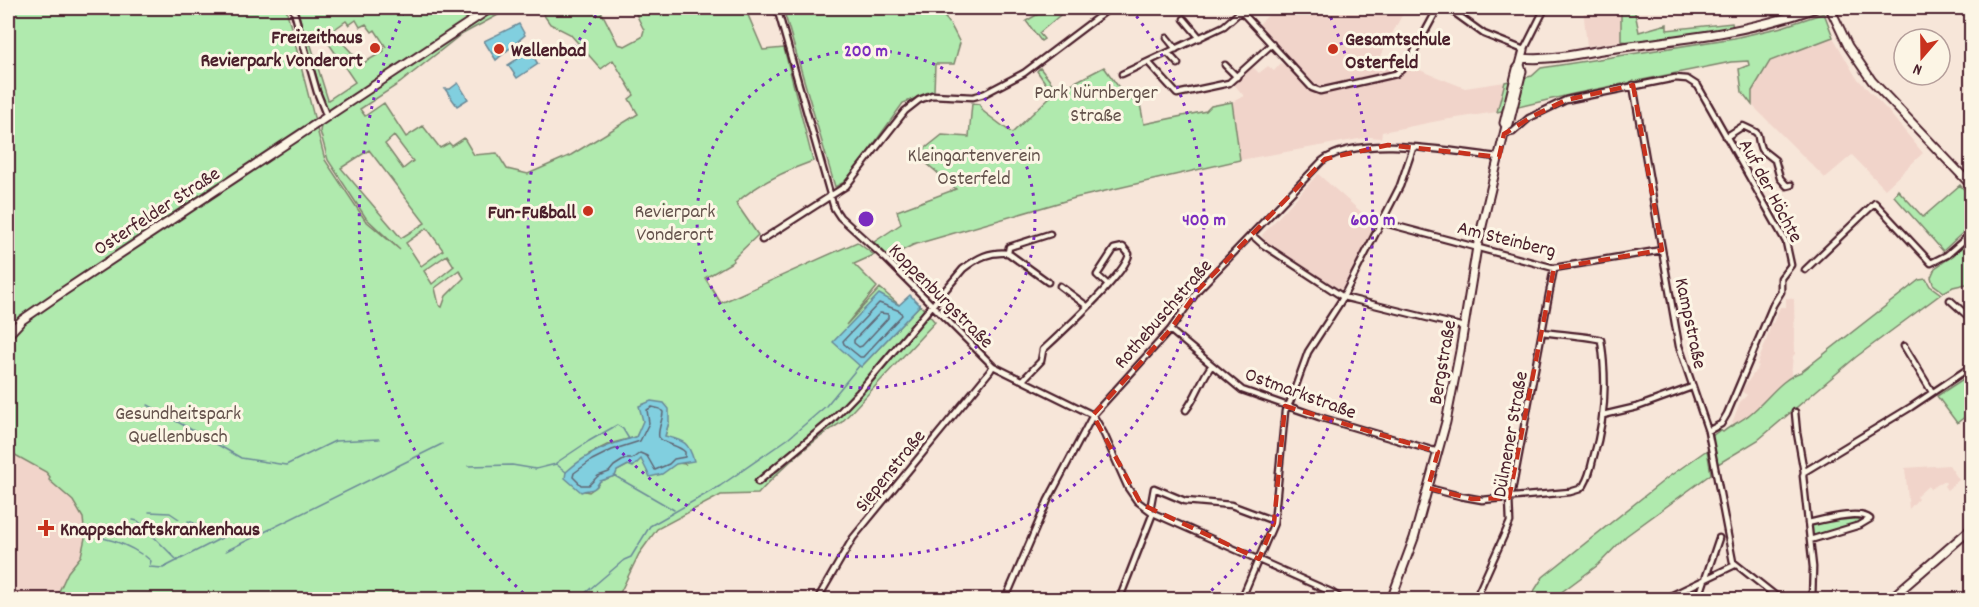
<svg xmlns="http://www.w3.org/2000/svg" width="1979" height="607" font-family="Dekko,sans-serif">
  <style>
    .built { fill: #f1d4ca }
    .green { fill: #b0eaae; stroke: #7d846c; stroke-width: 1.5; fill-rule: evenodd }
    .water { fill: #81cfdf; stroke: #6b8997; stroke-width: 1.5 }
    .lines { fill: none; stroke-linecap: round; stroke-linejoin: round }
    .shore { stroke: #606573; stroke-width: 1.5 }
    .stream { stroke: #6b8997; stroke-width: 1.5 }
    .street-casing { stroke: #4a1f2b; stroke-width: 9 }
    .secondary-casing { stroke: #4a1f2b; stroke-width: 11 }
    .street { stroke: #fcf5e5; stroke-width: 4.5 }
    .secondary { stroke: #fcf5e5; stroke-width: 7 }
    .marked { fill: none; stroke: #c8321e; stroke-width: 4.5; stroke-dasharray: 12 8; stroke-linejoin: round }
    .ring { fill: none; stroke: #7b2cbf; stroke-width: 3; stroke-dasharray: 3 6 }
    .poi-dot { fill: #c8321e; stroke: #fcf5e5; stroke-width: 2 }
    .labels { text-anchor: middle; stroke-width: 6; stroke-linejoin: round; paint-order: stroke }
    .poi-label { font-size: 20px; font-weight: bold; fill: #4a1f2b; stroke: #fcf5e5; text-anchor: start }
    .park-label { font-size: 20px; fill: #64524c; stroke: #fcf5e5 }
    .street-label { font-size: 20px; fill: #4a1f2b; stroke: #fcf5e5 }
    .centre { fill: #7b2cbf; stroke: #fcf5e5; stroke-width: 3 }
    .ring-label { font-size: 18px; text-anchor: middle; font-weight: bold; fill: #7b2cbf; stroke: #fcf5e5; stroke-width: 6; stroke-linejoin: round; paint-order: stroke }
  </style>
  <rect width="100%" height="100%" fill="#f7e6d9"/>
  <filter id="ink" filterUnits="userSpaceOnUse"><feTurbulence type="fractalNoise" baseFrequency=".0167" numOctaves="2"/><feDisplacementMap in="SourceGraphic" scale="12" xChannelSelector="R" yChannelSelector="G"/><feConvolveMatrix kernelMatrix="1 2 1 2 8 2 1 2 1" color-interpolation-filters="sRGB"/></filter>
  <g filter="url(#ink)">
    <path class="built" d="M1276,8H1406L1380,56L1388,70L1407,65L1465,88L1505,82L1497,112L1443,120L1382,132L1381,138L1370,137L1240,160L1232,102L1244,96L1233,83L1252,66L1259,73L1268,66L1274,71L1281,63L1311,81L1259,24Z
      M1583,8H1621V41L1587,46Z
      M1833,37L1856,77L1888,111L1923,153L1885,189L1852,155L1825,178L1752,105V91L1770,61Z
      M1318,174L1376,225L1341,290L1265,244L1262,235Z
      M1786,298L1794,299L1795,354L1793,356L1791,376L1753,412L1736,425L1732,423L1740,402L1747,395L1741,391L1759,366L1757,365L1767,339L1771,323H1773L1780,307H1786Z
      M8,451L46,472L50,477L49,480L73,501L83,518L85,538L81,556L68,572L55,599H8Z
      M1949,465L1959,480L1947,490L1944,486L1946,483L1944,481L1930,489L1928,486L1916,497L1918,499L1909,509L1905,468Z"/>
    <path class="green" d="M8,8H286L325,160L365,220L400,250L366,218L328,160L320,131L325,107L297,8H511L459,36L400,83L360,109L365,116L384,103L406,137L423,126L440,148L449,143L452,146L464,138L474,155L497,153L507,169L528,174L571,155L638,114L629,99L634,95L613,60L601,69L570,34L550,24L539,8H589L592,13L600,9L618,44L625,46L642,37L644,30L633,8H745L763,50L784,48L813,161C785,171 758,183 736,203L758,235L733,259L734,261L705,278L721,303L857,242L874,255L854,264L877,287L846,325L880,288L899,305L861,367L920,305L935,322L842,422C810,442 783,466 758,494L721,495L657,529L639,554L620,593L613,599L55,600L68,572L81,556L85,538L83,518L73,501L49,480L50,477L46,472L8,451ZM356,20L360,27L366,24L372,32L375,30L386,47L383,49L384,51L362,64L332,31L346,21L349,25ZM323,35L355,82L328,100L309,39ZM394,136L413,161L403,169L385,144ZM369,150L425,223L401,238L341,168ZM427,228L443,250L421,266L406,243ZM447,255L454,266L432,284L424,271ZM459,270L464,278L446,296L442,307L439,305L435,288ZM644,421L669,422L665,436L685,464L642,458L617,471L615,476L600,481L597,486L589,492L584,491L589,454L609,444L636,437Z
      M783,8H933V11C948,14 953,30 960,43L954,64H935L934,91L903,103L848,180L835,187Z
      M1045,8H1075L1067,13L1065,11L1039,33L1044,39L1041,41L1026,21L1045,10Z
      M1621,8H1634L1639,32L1667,24V30L1732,23L1733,28L1631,42L1621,41Z
      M1824,13L1833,37L1770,61L1752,91V105L1742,92L1739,69L1749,65L1748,61L1731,62L1573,94L1497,112L1505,82L1532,76L1541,68L1734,38L1782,27Z
      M1104,67L1125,96L1140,104L1144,124L1206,111L1211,106L1232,102L1240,160L1075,198L913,245L889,257L874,242L901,224L897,211L956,189L917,155L942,135L969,137L972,103L979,104L984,112L1012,133L1053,94L1037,71L1040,68L1058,91Z
      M1960,185L1971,197V225L1943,251L1894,196L1898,190L1923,217Z
      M1971,237V283L1953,287L1944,292L1933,284L1931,277L1935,268L1954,255Z
      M1926,279L1930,286L1941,294L1856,357L1758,440L1718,464L1712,436L1720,430L1723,432C1731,425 1742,421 1750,414C1767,401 1780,379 1801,372L1919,280Z
      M1963,379L1971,391V412L1957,423L1937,396Z
      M1707,450L1711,474L1626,536L1598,565L1552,599H1529L1543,577L1667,478Z
      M1859,516L1863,517L1866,521L1813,541L1812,523Z"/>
    <path class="water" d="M519,24L525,35L496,60L484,41Z
      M530,51L538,64L517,78L508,65Z
      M458,83L468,99L457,106L445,89H450Z
      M879,294L899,305L910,295L920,305L861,367L833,342Z
      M651,401L664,403L669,409V422L665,436C684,441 688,441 694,461L676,464L662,474L650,477L641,459L633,467L628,465L617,471L615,476L600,481C593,493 591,488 581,492L565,478L566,472C587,453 609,444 636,437L643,421L639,406Z"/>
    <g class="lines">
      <path class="shore" d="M879,303L900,311L902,315L863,357H860L844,344L843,341Z
        M880,313L888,314V318L862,346L859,347L854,343V340Z
        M652,407L660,409L663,412C663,419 657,431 659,437C662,444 679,445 685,452V457L674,459L669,464L655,470L647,456L640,453L632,459H625L614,466L609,472L598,476L589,485H581L573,477L574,473L592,460L612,450L640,441L649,423L647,410Z"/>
      <path class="stream" d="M148,405L241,458L286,465L335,441L379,439
        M556,463L589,441L617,425L623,429L629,439
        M468,466L512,465L536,469L556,464L566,472
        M615,476L674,510
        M149,512L170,513L179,519
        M133,520L138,521L178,561
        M188,521L226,535
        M83,532L101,535L103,538C116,541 129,546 141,554
        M226,551L442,444
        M145,556L151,561L149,567L163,568L241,528
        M577,600L624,560L631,557L650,526L720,486L789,438L826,406L859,366"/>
      <defs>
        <path id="street" d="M293,8L317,92L327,117
          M777,8L834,208L840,217L885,258L993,366L1093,415L1104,434L1128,488L1137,501L1153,513L1331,592L1343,600
          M1238,8L1312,88L1320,91L1396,74L1407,65L1438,8
          M1448,8L1484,34L1524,50L1545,8
          M1184,19L1200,38
          M1167,38L1176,49
          M1168,53L1178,64
          M1148,62L1177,94L1229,83L1272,44
          M1225,65L1237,77
          M1122,74L1224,26L1241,11
          M1633,85L1679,346L1708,431L1733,562L1781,600
          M1504,134L1513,132L1529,118L1566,100L1675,78L1687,79L1698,86L1786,242L1791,265L1781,278V292L1773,305L1727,414L1721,424L1708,431
          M1726,137L1743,126C1765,136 1754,131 1761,149L1775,160L1780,178L1787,186L1791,185
          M1381,222L1554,268L1662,250
          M1252,235L1262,244L1343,297L1464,327
          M762,240L846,186L905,111L919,100L932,95L973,97L984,94L1024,73L1110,8
          M1008,253L1048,282
          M1805,270L1875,203L1931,263L1947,255L1972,233
          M1060,286L1087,306
          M1950,300L1972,320
          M1170,330L1242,390L1319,417L1438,452
          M1904,346L1932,392
          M1023,380L1041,361L1043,350C1060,334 1127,273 1129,254L1123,247L1114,249L1097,275L1108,285
          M1186,410C1197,396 1201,379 1212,365
          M1795,412L1797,433L1804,472L1803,476L1813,567L1812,600
          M1603,415L1637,407L1692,387
          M1804,472L1911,407L1972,366
          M758,482L832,420L859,392L963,269C977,258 990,251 1008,253L1009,247L1050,234
          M1428,488L1460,496L1482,500L1570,492L1580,489L1584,485C1589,477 1591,468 1593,459C1605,421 1607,379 1601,340C1596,337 1554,334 1543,332
          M1150,510L1154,488L1185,501L1231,505L1274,521
          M1808,523C1822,520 1860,509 1870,519L1860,525L1810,540
          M817,600L853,538L990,371L993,366
          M1005,600L1048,500L1093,415L1170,330L1199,289L1322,161C1359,133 1454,152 1498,157
          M1119,600L1153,513
          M1241,600L1274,523L1285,411L1290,402L1308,352L1341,301L1400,186L1413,148
          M1475,600L1510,522L1509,498L1512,491L1554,268
          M1662,600L1735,565
          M1698,600L1719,538"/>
        <path id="secondary" d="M1830,8L1848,46L1872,81L1972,186
          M1522,58C1550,61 1581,53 1609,49C1681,39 1747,33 1816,8
          M1506,126L1504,123L1517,69L1520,65L1524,50
          M8,335L22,320L64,291L491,8
          M1391,600L1414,538L1446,422L1460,351L1477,247L1506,126L1509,124L1522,71L1520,65
          M1889,600L1972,528"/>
      </defs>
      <use href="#street" class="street-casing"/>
      <use href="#secondary" class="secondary-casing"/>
      <use href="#street" class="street"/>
      <use href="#secondary" class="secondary"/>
    </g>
  </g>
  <path class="marked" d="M1633,85L1662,250L1554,268L1509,498L1472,499L1428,488L1438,452L1285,406L1274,523L1259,559L1141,504L1093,415L1170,330L1199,289L1325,159L1388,145L1499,157L1504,134L1533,116L1566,100Z"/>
  <g class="ring">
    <circle cx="866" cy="219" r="169"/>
    <path d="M1131 9A338 338 0 1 1 601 9"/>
    <path d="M530 599A507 507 0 0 1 405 9M1327 9A507 507 0 0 1 1202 599"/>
  </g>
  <g class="poi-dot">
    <circle cx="375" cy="48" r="6"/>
    <circle cx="499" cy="49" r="6"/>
    <circle cx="1333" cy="49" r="6"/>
    <circle cx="588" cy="211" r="6"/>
    <path d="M43 519h6v6h6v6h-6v6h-6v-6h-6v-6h6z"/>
  </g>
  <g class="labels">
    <g class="poi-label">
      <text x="363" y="43" text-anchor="end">Freizeithaus<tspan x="363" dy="23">Revierpark Vonderort</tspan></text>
      <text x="1345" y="45">Gesamtschule<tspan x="1345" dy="23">Osterfeld</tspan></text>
      <text x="511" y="56">Wellenbad</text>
      <text x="576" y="218" text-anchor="end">Fun-Fußball</text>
      <text x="60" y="535">Knappschaftskrankenhaus</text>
    </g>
    <g class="park-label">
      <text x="1096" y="98">Park Nürnberger<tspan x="1096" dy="23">Straße</tspan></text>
      <text x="974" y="161">Kleingartenverein<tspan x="974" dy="23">Osterfeld</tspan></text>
      <text x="675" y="217">Revierpark<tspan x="675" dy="23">Vonderort</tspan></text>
      <text x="178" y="419">Gesundheitspark<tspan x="178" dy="23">Quellenbusch</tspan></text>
    </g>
    <g class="street-label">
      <text transform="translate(1772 190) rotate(62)" y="7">Auf der Höchte</text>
      <text transform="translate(156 210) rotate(-33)" y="7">Osterfelder Straße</text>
      <text transform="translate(1507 238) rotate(14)" y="7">Am Steinberg</text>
      <text transform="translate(942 295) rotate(45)" y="7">Koppenburgstraße</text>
      <text transform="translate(1162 313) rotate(-49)" y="7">Rothebuschstraße</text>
      <text transform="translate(1692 323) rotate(78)" y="7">Kampstraße</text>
      <text transform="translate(1441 362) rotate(-80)" y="7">Bergstraße</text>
      <text transform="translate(1301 392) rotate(20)" y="7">Ostmarkstraße</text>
      <text transform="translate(1509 434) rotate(-80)" y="7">Dülmener Straße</text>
      <text transform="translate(889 470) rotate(-51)" y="7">Siepenstraße</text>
    </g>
  </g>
  <circle cx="866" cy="219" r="9" class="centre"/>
  <g class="ring-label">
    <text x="866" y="56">200 m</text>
    <text x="1204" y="225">400 m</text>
    <text x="1373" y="225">600 m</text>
  </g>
  <rect width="1979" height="607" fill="none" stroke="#fcf5e5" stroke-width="30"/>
  <rect x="15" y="15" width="1949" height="577" fill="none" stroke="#4a1f2b" stroke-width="2" filter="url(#ink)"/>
  <g transform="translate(1922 57) rotate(200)"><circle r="28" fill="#fcf5e5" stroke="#b59f9b" stroke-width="1.5"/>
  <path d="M0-4.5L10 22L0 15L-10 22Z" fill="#c8321e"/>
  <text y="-9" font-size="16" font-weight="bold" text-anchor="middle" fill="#4a1f2b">N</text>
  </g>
</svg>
